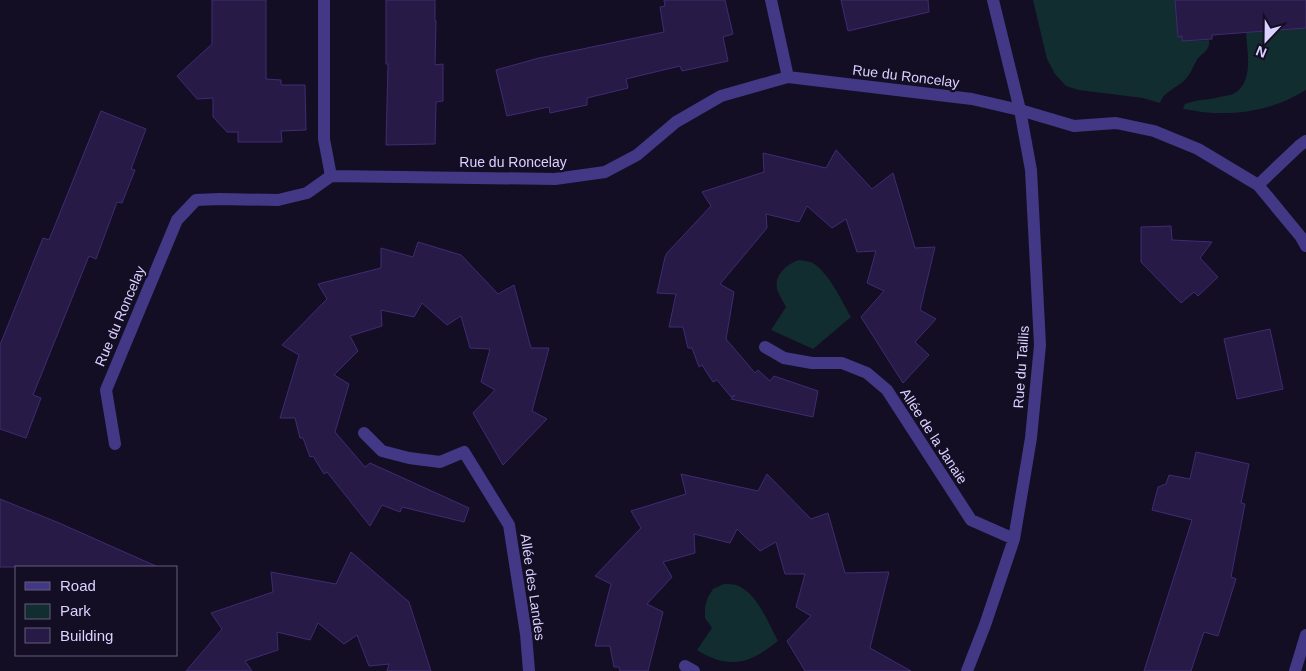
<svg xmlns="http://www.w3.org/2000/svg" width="1306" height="671" font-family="Arial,sans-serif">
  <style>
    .green { fill: #112d2f }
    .building { fill: #271a46; stroke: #402b73 }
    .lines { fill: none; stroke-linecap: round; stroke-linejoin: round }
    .street { stroke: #423885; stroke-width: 12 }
    .labels { text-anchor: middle; stroke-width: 5; stroke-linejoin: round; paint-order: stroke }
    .street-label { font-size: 14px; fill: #dbd2ff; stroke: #140e25 }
  </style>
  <rect width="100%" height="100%" fill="#140e25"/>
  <path class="green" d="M1033,0H1175L1178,37L1182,36V41L1209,40C1209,42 1210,45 1208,47C1207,51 1203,53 1200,56C1194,62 1193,70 1188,76C1181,87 1164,90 1160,103L1143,98L1079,90L1066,86L1055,74L1047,59Z
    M1250,0L1285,30L1306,28V90C1277,108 1247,114 1214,113C1204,113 1193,110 1183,109L1185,104C1195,100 1205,100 1216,98C1222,96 1230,96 1235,93C1254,81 1247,51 1246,33L1252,32Z
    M799,260C803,261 807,261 811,262C829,272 841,300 851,317L813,349L771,330L786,307C783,301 779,295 777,289C774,275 787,264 799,260Z
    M724,584C728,584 732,584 736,585C757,592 768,623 778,641C770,647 762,653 754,657C733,667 715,661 697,650L712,628L705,618V607L708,597L713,589Z"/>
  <path class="building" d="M212,0H266V79L281,80V85H305L306,130L281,131L282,142H238V132H227L213,117V98L197,99L177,76L212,44Z
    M386,0H435V21H436L435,65L443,64V101L436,102L435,144L386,145L388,64H386Z
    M664,0H725L733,34L723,37L728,61L682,71L680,66L626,79L628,88L587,98V105L550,113L549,107L507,116L496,70L539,58L664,32L660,7L665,6Z
    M841,0H928L929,12L848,31Z
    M1175,0H1306V28L1212,35V39L1182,41V36L1178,37Z
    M101,111L146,129L131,169L135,170L122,203L117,202L96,259L89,256L33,395L41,398L26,438L0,429V345L43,238L49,240Z
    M836,150L872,189L893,173L915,248L935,247L920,310L936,319L915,342L929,355L903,383L861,317L884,291L867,283L876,251L857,252L846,219L832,228L807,206L799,222L766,214L767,228L720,284L734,292L726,339L755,373L758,370L770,381L774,376L818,391L813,417L731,399L735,395L731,397L717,380L713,382L702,365L699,367L692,348H688L683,327H669L676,294L657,293L665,257L667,253L711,206L702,192L764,172L763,153L826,168Z
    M1171,226L1172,240L1212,242L1200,258L1218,277L1198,296L1194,292L1181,303L1141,262V227Z
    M418,242L461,255L498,294L514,285L531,348H549L532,411L547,419L503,465L473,413L495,390L481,382L490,349L470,348L461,316L447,325L422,303L414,317L381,310L382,326L350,336L358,351L334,375L349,384L335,432L365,467L370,463L469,508L464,522L402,507L400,512L382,505L370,526L327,472L324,474L313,456L310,457L303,438H300L295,418H280L299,355L282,345L327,299L318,284L381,268V248L413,257Z
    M1270,329L1283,389L1237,399L1224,339Z
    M1196,452L1249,464L1241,503L1245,504L1231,577L1236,579L1218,636L1204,632L1191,671H1144L1192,520L1152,510L1158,487L1166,484L1169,475L1190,479Z
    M681,474L758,491L767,474L811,519L828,513L845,573L889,572L870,648L911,671H805L787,641L811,616L796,607L805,574H785L776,542L760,551L737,529L730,543L694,534L695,553L663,562L672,577L647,604L663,612L648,671H620L619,667H614L610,646H595L611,584L595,576L641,528L631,511L686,494Z
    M0,499L59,523L158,567H0Z
    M351,552L409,602L431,671H387L389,664L369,666L357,635L344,644L318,623L310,640L277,632L278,650L245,661L252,671H186L222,629L211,613L273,592L271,572L336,584Z"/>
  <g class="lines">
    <path class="street" d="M324,0V139L331,176
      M771,0L788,77
      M1258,185L1299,146L1306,141
      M765,347L784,358L812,363H842L867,373L887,390L971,520L1014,539
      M364,433L382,451L409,458L440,462L464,452L509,525L526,634L529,671
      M115,444L106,390L177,220L196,200L219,199L278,200L307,193L331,176L555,179L605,172L637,155L676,122L721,96L788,77L972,99L1020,110L1074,126L1116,123L1154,131L1198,149L1258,185L1301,237L1306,246
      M685,666L694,671
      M967,671L985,625L1014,539L1031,438L1040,345L1031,170L1020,110L993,0
      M1295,671L1306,635"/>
  </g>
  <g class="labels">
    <g class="street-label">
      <text transform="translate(906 76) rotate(7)" y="5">Rue du Roncelay</text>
      <text x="513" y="167">Rue du Roncelay</text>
      <text transform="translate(120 316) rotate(-67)" y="5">Rue du Roncelay</text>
      <text transform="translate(1021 367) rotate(-86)" y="5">Rue du Taillis</text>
      <text transform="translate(934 436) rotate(57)" y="5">Allée de la Janaie</text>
      <text transform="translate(533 587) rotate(82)" y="5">Allée des Landes</text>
    </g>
  </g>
  <rect x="15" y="566" width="162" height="90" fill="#140e25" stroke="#645c7c"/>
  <rect x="25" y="582" width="25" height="8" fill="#423885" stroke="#645c7c"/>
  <text x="60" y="591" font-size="15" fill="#dbd2ff">Road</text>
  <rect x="25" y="604" width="25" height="15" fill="#112d2f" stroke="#645c7c"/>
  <text x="60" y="616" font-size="15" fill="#dbd2ff">Park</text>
  <rect x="25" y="628" width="25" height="15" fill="#271a46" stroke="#645c7c"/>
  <text x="60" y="641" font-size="15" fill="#dbd2ff">Building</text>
  <g transform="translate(1266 40) rotate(202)" stroke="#140e25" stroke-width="4" paint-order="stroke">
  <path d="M0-4L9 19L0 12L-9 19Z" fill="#dbd2ff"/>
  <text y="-8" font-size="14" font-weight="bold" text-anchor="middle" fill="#dbd2ff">N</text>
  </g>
</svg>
